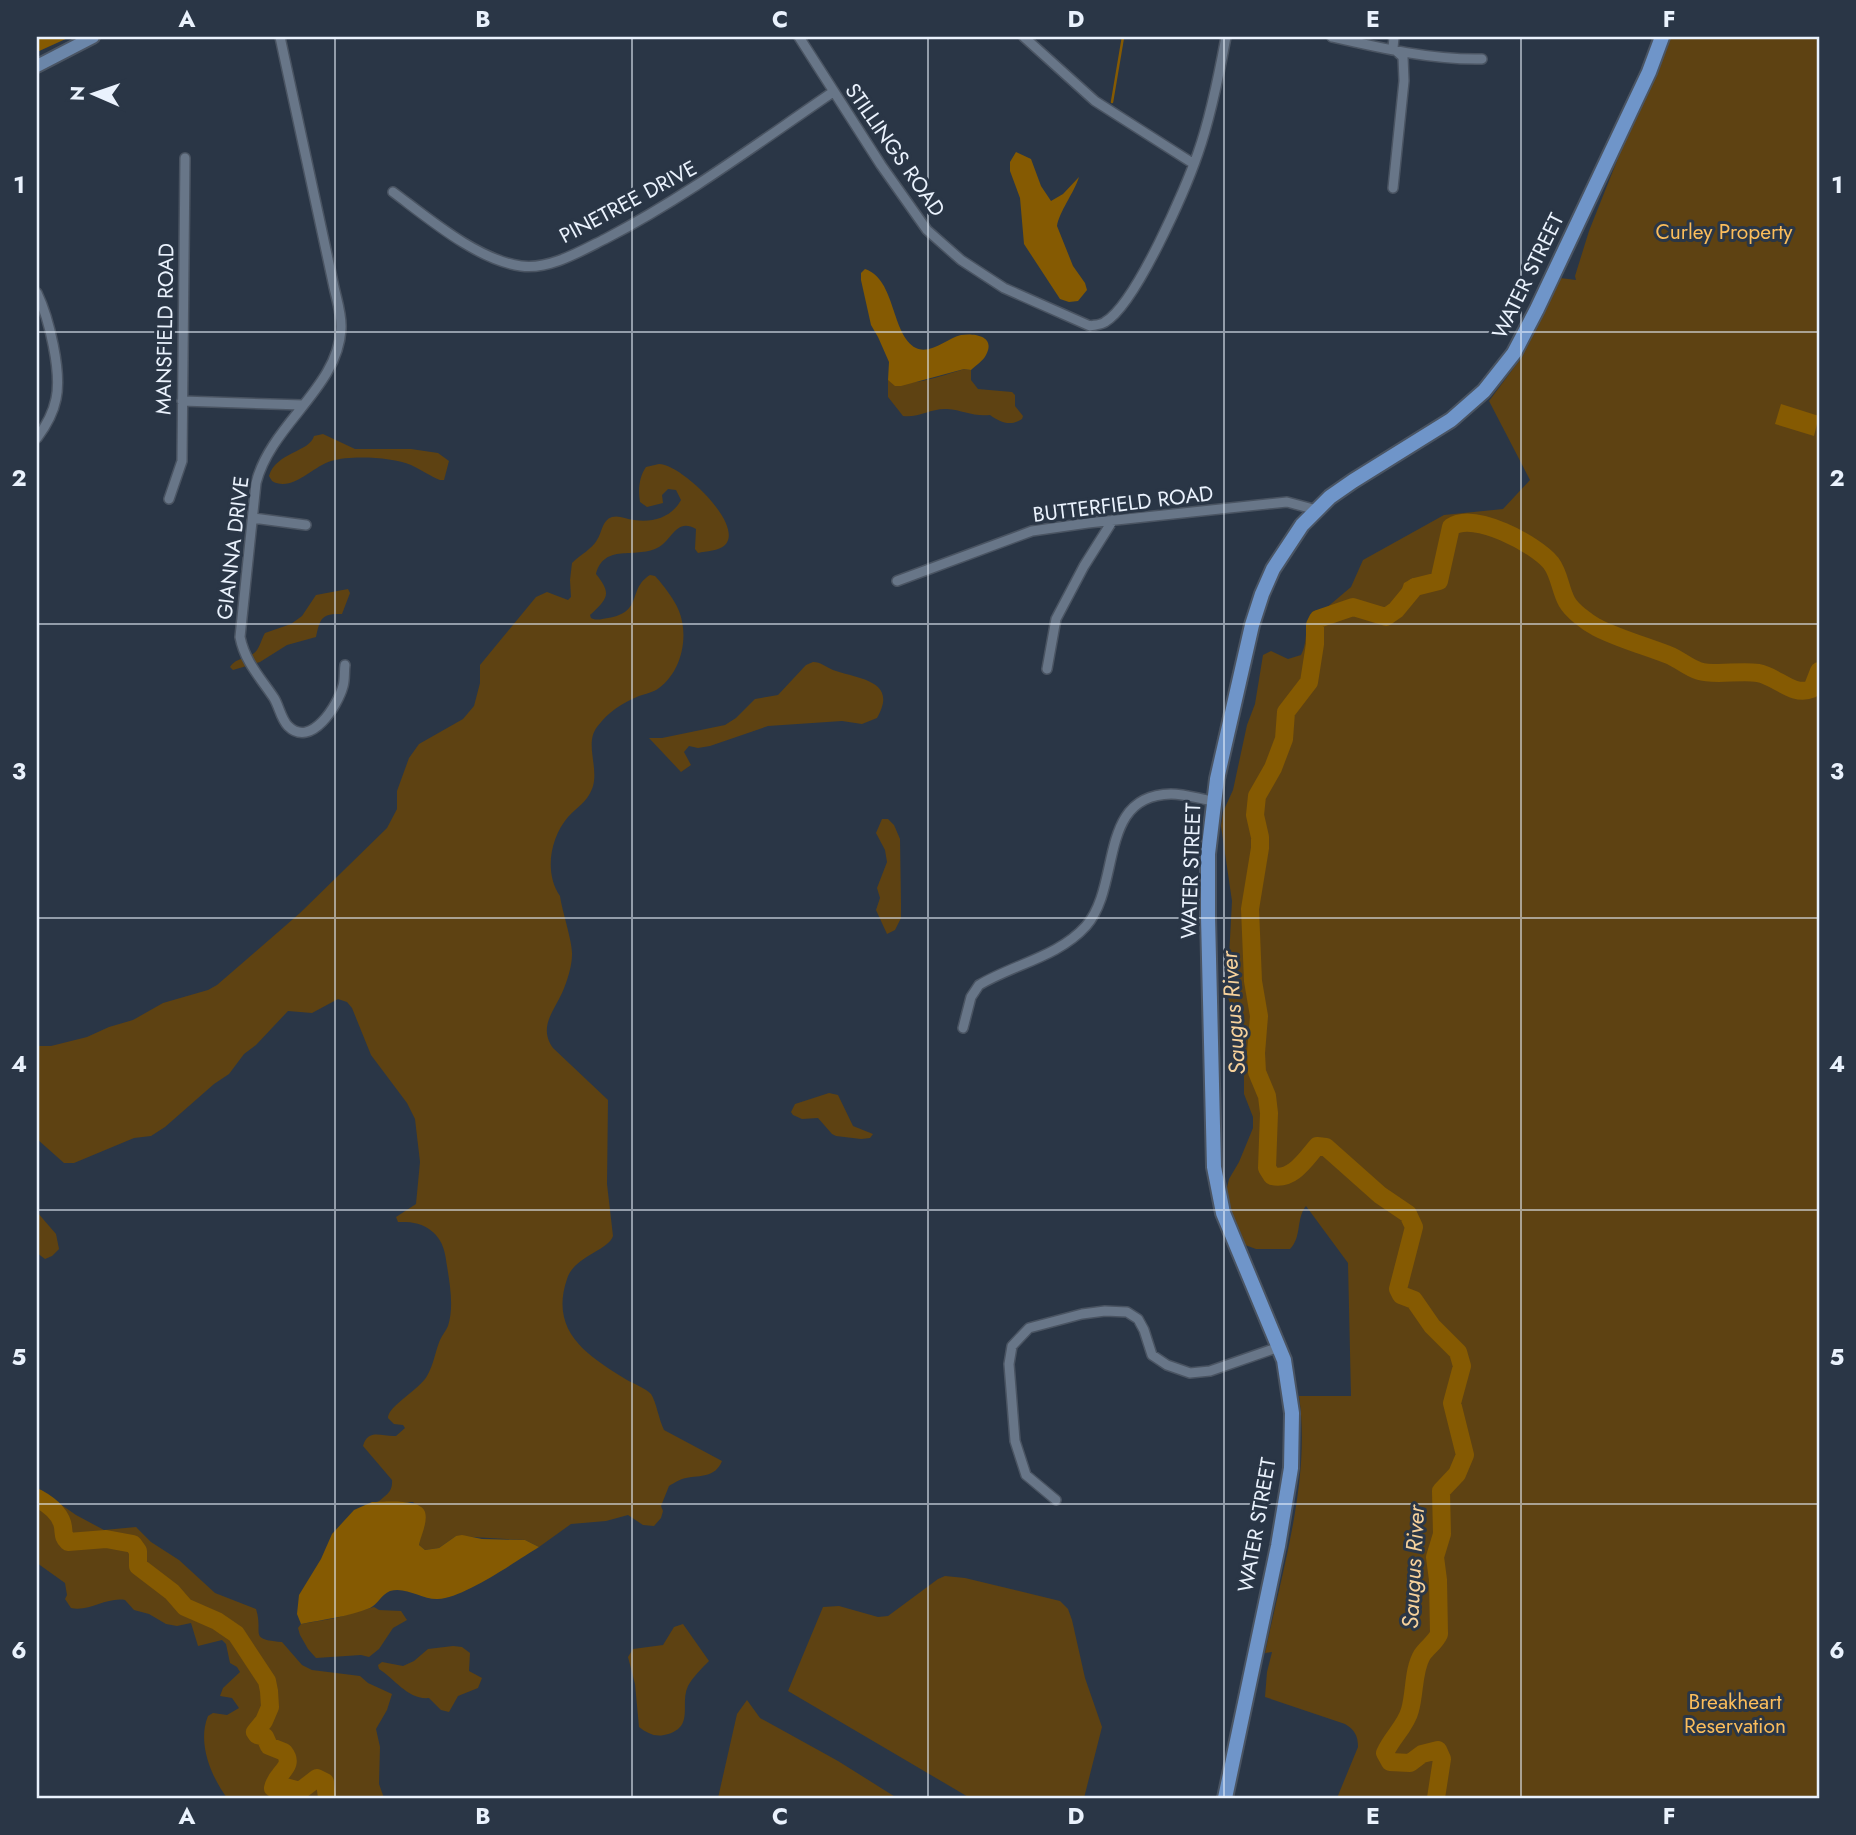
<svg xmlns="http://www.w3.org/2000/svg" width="1856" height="1835" font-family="Jost,sans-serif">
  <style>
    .green { fill: #5e4212 }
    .water { fill: #855a02 }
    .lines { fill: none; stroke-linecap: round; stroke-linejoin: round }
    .stream { stroke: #855a02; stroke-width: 2.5 }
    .river { stroke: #855a02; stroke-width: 18 }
    .street-casing { stroke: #4a5462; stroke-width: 12 }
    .secondary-casing { stroke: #4a5462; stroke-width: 16 }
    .primary-casing { stroke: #4a5462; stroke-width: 18 }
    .street { stroke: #687688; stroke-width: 9 }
    .secondary { stroke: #6b86a9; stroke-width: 12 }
    .primary { stroke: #6f95c9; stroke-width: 14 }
    .grid { fill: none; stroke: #eaf2fd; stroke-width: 2; stroke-opacity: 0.55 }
    .labels { text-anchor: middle; stroke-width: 6; stroke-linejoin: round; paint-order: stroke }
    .street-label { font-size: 21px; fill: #eaf2fd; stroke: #2a3646 }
    .park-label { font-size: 21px; fill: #fbbd5b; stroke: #2a3646 }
    .water-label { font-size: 23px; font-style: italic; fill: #f6d19b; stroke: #2a3646 }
    .neatline { fill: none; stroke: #eaf2fd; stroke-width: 2.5 }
    .grid-label { font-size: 23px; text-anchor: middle; font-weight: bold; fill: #eaf2fd }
  </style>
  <rect width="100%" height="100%" fill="#2a3646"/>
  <path class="green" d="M1671,37H1819V1798H1337L1358,1747C1358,1736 1355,1730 1345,1724L1265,1697L1267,1672L1272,1652L1265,1653C1282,1570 1311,1480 1299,1396H1351L1348,1263L1306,1206C1296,1218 1302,1237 1290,1249H1256L1245,1245L1239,1236L1226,1192L1229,1179L1239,1162L1253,1128V1117L1244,1094V1077L1234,1039V1014L1227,995L1232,901L1221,826L1223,812L1233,790L1247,725L1255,704L1263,655L1271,651L1288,659L1301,655C1309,641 1303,623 1313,611L1325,609L1351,587L1363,560L1444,515L1503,509L1530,480L1489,401L1521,358L1560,278L1576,280L1575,276L1589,231L1630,128Z
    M964,369L971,370V380L978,389L1012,392L1015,395V406L1023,416L1022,419C1010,427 1000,422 990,415C973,417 963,410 947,409C931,408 919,418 903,416L888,397V380C906,389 945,375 964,369Z
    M323,434L355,449H411L438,453L449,461L444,480H440C430,476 422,470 411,465C392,457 351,455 331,461C313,466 292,493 272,481L269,476C276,452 310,452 314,436Z
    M659,464C681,464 745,525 725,545C719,551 706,551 698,553L695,549L696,529C676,517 672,541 657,548C635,559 604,543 596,574C612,594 608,598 590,615L591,618C597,621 601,619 608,618C644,612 627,589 650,575L655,576C662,583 676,602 679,611C689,636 682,671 659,688C654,692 645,694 639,696C622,703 608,712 597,727C584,744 600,769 592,789C587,802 577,807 568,817C550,838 544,873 560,896C562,911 573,943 572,955C572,966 567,982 562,993C554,1011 538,1027 553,1048L608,1100L607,1184L613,1236C608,1251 574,1256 567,1279C549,1332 588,1356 627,1380C634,1384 645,1388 651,1394C656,1401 659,1420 664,1430L722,1461C715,1478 701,1475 686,1478C680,1479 674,1483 669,1486L661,1506L663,1511L661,1518L654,1526L643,1525L628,1515L606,1521L571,1524L539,1547L525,1540L456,1536L439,1548L425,1550L419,1545L425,1513L413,1502H378C386,1495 393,1492 392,1480L363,1446C368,1428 382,1437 396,1436L405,1428L403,1425L394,1424L388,1418C388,1406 419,1390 427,1376C434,1364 435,1352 440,1340C442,1335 446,1331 448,1326C454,1307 450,1285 447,1266C445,1251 443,1239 429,1229C419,1222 409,1222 398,1222L396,1217L416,1204L420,1162L415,1119L407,1103L371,1055L352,1008L347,1002L338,999L312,1013L288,1011L256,1045L244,1054L229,1074L214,1084L165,1127L151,1136L134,1138L74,1163H64L37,1139V1046H51L87,1037L109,1027L133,1020L163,1003L208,990L217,985L300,913L387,828L397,809V791L409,758L419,744L463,719L474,706L480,683V665L536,597L547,592L568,600L571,597L570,580L572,563C580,555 592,549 597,540C602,533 602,520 612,517C619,515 626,519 634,520C653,523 672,517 681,500L676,490L668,489L662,495L663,503L647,507L640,502C638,490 639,477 646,467Z
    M348,589L350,593L342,614C321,613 320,619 316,637L287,645L260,662L233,670L230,667C237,656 249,660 257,650C260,646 262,638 265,633L291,624L302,616L316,595Z
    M813,662C821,662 826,667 833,670C858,679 899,680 877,718L862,724L842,721L768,726L710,746L698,748L689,746L684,752L691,765L681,772L649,738H662L725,725L736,718L755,699L778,695L806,665Z
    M882,819H888L894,825L900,839L901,903V918L895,930L887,934L876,910L880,898L877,888L887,862L885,850L876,833Z
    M829,1093L838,1095L853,1126L873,1134L870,1138L861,1139L836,1136L832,1134L818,1118L802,1119L793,1115L791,1112L795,1104Z
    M37,1212L56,1234L59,1249L52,1256L45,1259L37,1253Z
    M37,1488L76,1515L104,1530L136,1527L151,1542L179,1560L215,1593L256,1609C264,1634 247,1639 282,1642L302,1665L312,1670L360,1676L368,1683L392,1694L387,1710L376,1729L380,1747L379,1784L384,1798H227C211,1776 197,1743 208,1716L213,1713L227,1715L239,1708L232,1698L220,1696L223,1688L240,1672L237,1667L230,1663L226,1644L222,1640L198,1646L191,1623L177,1626L166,1624L149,1614L134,1610L125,1600C106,1597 90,1612 71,1608L65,1599L67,1595L65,1583L37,1563Z
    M945,1576L965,1578L1060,1601L1068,1609L1072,1620L1085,1678L1102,1727L1084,1798H970L788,1691L823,1607L839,1606L878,1617L888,1616L938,1579Z
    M374,1607L379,1610L401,1611L407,1620L393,1628L379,1649L369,1657L361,1655L316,1658L308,1649L300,1635L298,1628L301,1624L336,1618Z
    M683,1624L709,1661C703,1667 692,1678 688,1686C679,1705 696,1728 664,1735C654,1737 647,1733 639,1727L635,1684L628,1657L633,1649L663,1645L674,1627Z
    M453,1646L462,1647L470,1653L469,1671L482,1678L478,1688L458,1696L449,1712L441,1710L429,1698C408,1700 395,1679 379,1669L378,1665L382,1662L403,1666L414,1661L428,1649Z
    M747,1700L760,1718L838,1761L897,1798H718L737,1714Z"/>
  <path class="water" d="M37,37H70L37,52Z
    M1016,152L1031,159L1041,186L1051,201L1063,194L1079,177C1074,193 1059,212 1057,226L1073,266L1085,283L1087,290L1078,301L1069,302L1060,299L1024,244L1020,198L1010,171V162Z
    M865,269C896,279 891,335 916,348C930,355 948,338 961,335C975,333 996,336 986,355C983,361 976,365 971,370L964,369L901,386H895L888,380L889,362L878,337L871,325L861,280V273Z
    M1781,404L1819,416L1814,436L1775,424Z
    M1413,578L1432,584C1415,591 1404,615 1386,617L1398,601L1404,583Z
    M372,1502C384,1502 421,1498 425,1512C428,1522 421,1535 419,1545L425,1550L439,1548L456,1536L462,1535L482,1539L525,1540L539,1547C516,1561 464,1598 438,1599C423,1600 406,1586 390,1591C381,1595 378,1604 370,1608C348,1617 325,1619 301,1624L297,1614L299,1595L321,1559L332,1534L354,1510Z"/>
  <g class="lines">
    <path class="stream" d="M1112,102L1123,37"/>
    <path class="river" d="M37,1498C48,1504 61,1513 63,1527C64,1535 63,1537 68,1542L106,1539L133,1544L138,1551V1566L172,1592L185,1607L217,1621L236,1634L267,1681L269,1691L270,1707L264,1721L255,1732L257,1735L265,1737L269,1746L284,1752C296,1767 276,1772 273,1788L277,1790L285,1787L300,1791L317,1778L325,1782L327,1798
      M1436,1798L1442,1759L1438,1750L1422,1754L1410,1763L1390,1762L1385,1753C1392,1737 1406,1726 1410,1710C1415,1693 1413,1670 1422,1655C1427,1647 1435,1643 1439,1634L1438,1580L1435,1557L1442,1534L1441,1491L1457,1474L1465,1455L1452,1403L1462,1366L1458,1352L1432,1326L1414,1300L1401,1295L1398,1289L1414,1227L1408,1214L1380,1195L1326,1147L1317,1146C1305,1160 1292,1181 1272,1176L1267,1168L1269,1113L1267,1096L1257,1072L1256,1053L1259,1016L1253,981L1250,909L1260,848V837L1255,815L1257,796L1273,768L1284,739L1286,712L1309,682L1315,644V625L1318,619L1353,607L1386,617L1396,610L1415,587L1439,581L1451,527C1474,511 1535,544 1551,563C1560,575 1560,590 1567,602C1572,611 1587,622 1596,627C1619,639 1646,646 1671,656C1680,660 1689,668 1699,671C1715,676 1740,670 1758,673C1777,676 1792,697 1812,689L1819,671"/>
    <defs>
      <path id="street" d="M280,37L334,287C337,301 342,315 341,329C338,388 271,424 256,483L240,637C245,662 260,677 274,698C279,706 281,719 288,726C311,749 338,705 343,686C345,680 344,671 345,665
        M799,37L881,165L927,230L961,260L1004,288L1090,326C1094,325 1101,325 1105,322C1136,304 1186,188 1198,153C1211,116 1219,75 1226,37
        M1024,37L1095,101L1194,164
        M1332,37C1380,48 1432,60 1482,59
        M1393,188L1404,81L1403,57L1393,48L1394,37
        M393,192C428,218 477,260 521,266C549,270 581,251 605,239C686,197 758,143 833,92
        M37,293C49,318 62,372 56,399C53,414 46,426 37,438
        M182,401L303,405
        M169,499L182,461L185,158
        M253,518L306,525
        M897,581L1032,531L1088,523L1287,502L1317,510
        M1047,669L1056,619L1084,566L1113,520
        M963,1028L971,997L979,985C1014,964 1058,957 1086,926C1122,885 1097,795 1171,794C1185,794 1200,799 1213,801
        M1056,1500L1026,1475L1015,1441L1009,1364L1012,1346L1029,1328L1082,1314L1105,1311L1127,1312L1138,1319L1144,1330L1152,1355L1167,1365L1190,1373L1210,1371L1279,1347"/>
      <path id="secondary" d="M37,66L93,37"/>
      <path id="primary" d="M1225,1798L1278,1546L1291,1468L1292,1413L1284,1360L1223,1213L1214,1167L1208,917V854L1217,779L1252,625L1262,594L1273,569L1302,525L1330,497L1353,481L1451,420L1484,391L1514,353L1537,309L1649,72L1662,37"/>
    </defs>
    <use href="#street" class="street-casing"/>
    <use href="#secondary" class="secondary-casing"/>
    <use href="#primary" class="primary-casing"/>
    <use href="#street" class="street"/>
    <use href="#secondary" class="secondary"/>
    <use href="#primary" class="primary"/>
  </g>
  <path class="grid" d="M335,37V1798M632,37V1798M928,37V1798M1224,37V1798M1521,37V1798M37,332H1819M37,624H1819M37,918H1819M37,1210H1819M37,1504H1819"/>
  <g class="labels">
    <g class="street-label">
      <text transform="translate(895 150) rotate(55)" y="7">STILLINGS ROAD</text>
      <text transform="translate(628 202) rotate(-28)" y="7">PINETREE DRIVE</text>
      <text transform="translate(1528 276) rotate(-64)" y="7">WATER STREET</text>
      <text transform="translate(165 329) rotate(-89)" y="7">MANSFIELD ROAD</text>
      <text transform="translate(1123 504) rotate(-7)" y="7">BUTTERFIELD ROAD</text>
      <text transform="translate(233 548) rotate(-83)" y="7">GIANNA DRIVE</text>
      <text transform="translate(1191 871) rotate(-88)" y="7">WATER STREET</text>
      <text transform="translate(1257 1525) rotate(-80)" y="7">WATER STREET</text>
    </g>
    <g class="park-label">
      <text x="1724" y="239">Curley Property</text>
      <text x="1735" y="1709">Breakheart<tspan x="1735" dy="24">Reservation</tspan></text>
    </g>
    <g class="water-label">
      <text transform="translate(1233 1013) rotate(-94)" y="8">Saugus River</text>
      <text transform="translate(1413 1567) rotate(-87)" y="8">Saugus River</text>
    </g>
  </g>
  <rect width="1856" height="1835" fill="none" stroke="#2a3646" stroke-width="77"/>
  <g transform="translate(94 94) rotate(272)" stroke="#2a3646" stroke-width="5" paint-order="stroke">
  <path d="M0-5L12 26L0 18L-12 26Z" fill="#eaf2fd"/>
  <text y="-10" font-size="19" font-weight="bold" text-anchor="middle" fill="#eaf2fd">N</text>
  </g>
  <rect x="38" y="38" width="1780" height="1759" class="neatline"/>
  <g class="grid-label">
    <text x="187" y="27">A</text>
    <text x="483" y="27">B</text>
    <text x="780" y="27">C</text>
    <text x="1076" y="27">D</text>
    <text x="1373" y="27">E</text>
    <text x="1669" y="27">F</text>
    <text x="19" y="193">1</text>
    <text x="1837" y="193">1</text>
    <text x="19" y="486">2</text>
    <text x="1837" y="486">2</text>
    <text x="19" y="779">3</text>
    <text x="1837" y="779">3</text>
    <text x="19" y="1072">4</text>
    <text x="1837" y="1072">4</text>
    <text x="19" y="1365">5</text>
    <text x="1837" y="1365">5</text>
    <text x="19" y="1658">6</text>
    <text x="1837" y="1658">6</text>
    <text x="187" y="1824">A</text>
    <text x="483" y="1824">B</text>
    <text x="780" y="1824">C</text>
    <text x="1076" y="1824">D</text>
    <text x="1373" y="1824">E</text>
    <text x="1669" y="1824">F</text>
  </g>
</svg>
